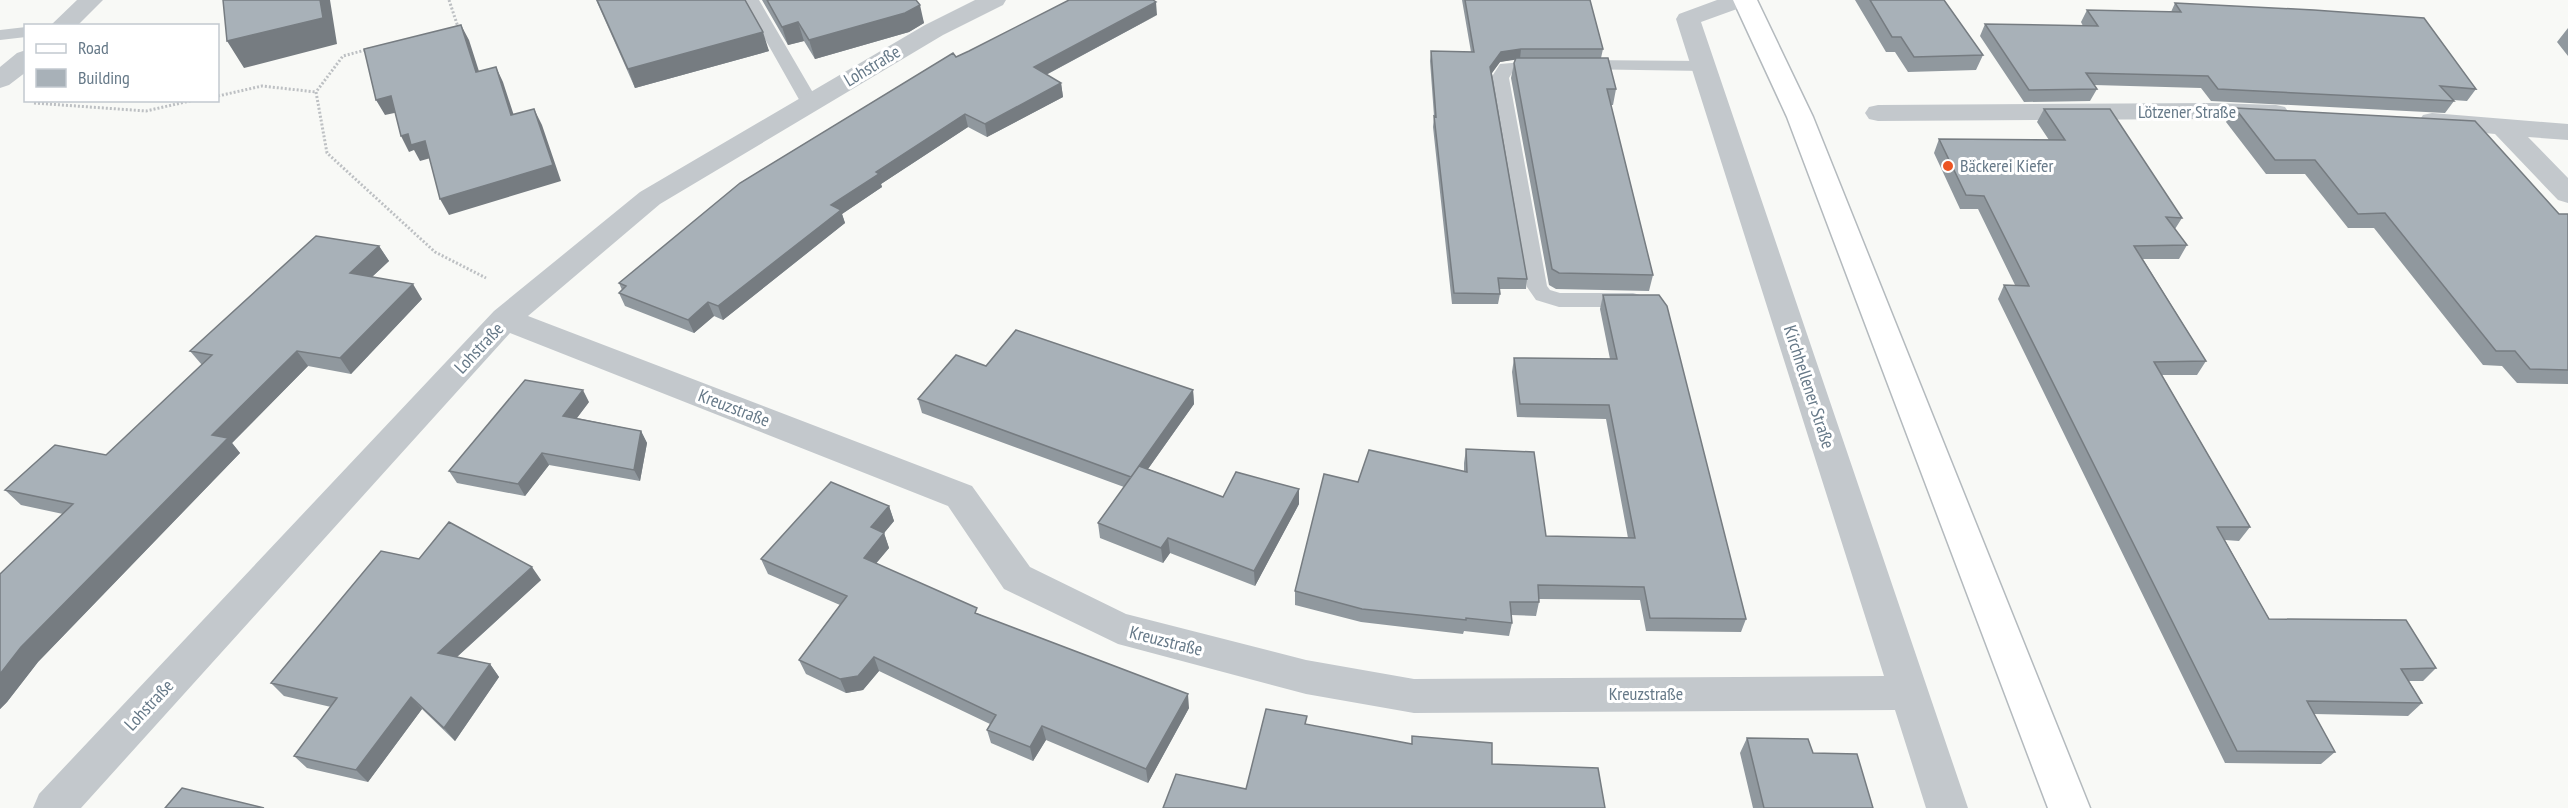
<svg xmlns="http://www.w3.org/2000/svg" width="2568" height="808" font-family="'PT Sans Narrow',sans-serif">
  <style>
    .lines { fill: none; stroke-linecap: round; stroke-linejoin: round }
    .primary-casing { stroke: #b4babe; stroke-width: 3 }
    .path { stroke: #bdc0c3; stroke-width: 3; stroke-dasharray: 2 2; stroke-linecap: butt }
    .lane { fill: #c3c8cc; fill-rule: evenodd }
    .street { fill: #c3c8cc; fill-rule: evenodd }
    .primary { fill: #fff; fill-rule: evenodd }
    .wall { fill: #90989e }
    .shaded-wall { fill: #767c81 }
    .building { fill: #a8b1b8; stroke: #767c81; stroke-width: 1.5 }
    .poi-dot { fill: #ec5423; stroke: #fff; stroke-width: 2 }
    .labels { text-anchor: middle; stroke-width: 6; stroke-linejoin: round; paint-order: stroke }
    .street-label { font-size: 18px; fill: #667988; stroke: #fff }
    .poi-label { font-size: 18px; fill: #667988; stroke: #fff; text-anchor: start }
  </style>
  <rect width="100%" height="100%" fill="#f8f9f6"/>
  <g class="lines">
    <defs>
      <path id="primary" d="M1733,0H1757L1813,117L2090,808H2048L1787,117Z"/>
    </defs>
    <use href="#primary" class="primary-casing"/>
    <path class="path" d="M449,0L458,27L454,28
      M369,49L343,56L316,92L327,153L435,252L486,278
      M218,96L262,86L316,92
      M34,103L146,111L194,100"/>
    <path class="lane" d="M743,0H759L819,103L816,107H804L801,103Z
      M26,27V37L0,40V30Z
      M1544,60L1550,61L1553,65L1550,69L1512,73L1509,78L1547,286L1550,290L1560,293H1633L1640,295L1643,300L1640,305L1633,307H1559L1536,300L1527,287L1491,78L1500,64Z
      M1580,60L1704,61L1710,62L1713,66L1710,70L1704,71L1574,69L1571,65L1574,61Z"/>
    <path class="street" d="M77,0H103L77,26H50Z
      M975,0H1006L1003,5L943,35L660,204L528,316L972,486L1030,567L1126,614L1306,660L1414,679L1884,676L1676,19L1679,14L1717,0H1751L1748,5L1701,22L1968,808H1926L1895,710L1414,713L1306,694L1118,644L1004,589L948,506L510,333L81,808H33L39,794L494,311L640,192L925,25Z
      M26,50V72L9,85L0,88V67L17,53Z
      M2213,103L2276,105L2285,107L2289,113L2285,119L2276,121L2213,119L1878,121L1869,119L1865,113L1869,107L1878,105Z
      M2432,113L2568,124V140L2528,137L2568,178V203L2558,200L2495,134L2423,127L2419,121L2423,115Z"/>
    <use href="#primary" class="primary"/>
  </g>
  <path class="wall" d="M596,0H745L769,51L635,88Z
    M762,0H916L924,23L909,32L815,59L804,41L788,45Z
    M1462,0H1590L1603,49L1601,58L1616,89L1613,105H1611L1653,275L1649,291L1556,289L1549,285L1511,78L1514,63L1515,59L1500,62L1492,73L1527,279L1526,289H1499L1500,294L1498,304H1452L1433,127L1434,116L1430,61L1431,51L1471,52Z
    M1855,0H1944L1983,55L1976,70L1908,72L1895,52H1886Z
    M2175,3L2476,89L2467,101L2453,100L2454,101L2445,113L2211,101L2201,88L2094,85L2097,89L2090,101L2024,102L1980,36L1985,24L2083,26L2081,22L2087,10L2171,12Z
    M1157,15L1046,75L1061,83L1063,97L987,137L968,127L881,184L882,187L842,214L845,223L723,320L714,316L694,333L625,306L619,293L622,290L619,283Z
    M2568,28V56L2557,42Z
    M2235,108L2559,214H2568V384L2517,383L2502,366L2483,365L2374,228H2348L2305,174H2266L2226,122Z
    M2044,109L2182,218L2175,229L2187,245L2179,259H2143L2206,361L2197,375H2162L2250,527L2239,541L2225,540L2269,619L2436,668L2423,681H2409L2422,703L2408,716L2314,714L2335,752L2321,764L2225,763L1998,299L2004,285H2015L1978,209H1960L1934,153L1939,139L2049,140L2037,122Z
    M379,246L389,261L372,277L422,299L351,374L308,366L232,443L240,453L38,662L7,702L0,709V574L63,514L21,505L5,490L106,455L202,365L190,351Z
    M1603,295L1746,619L1741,632L1646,631L1640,600L1539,599V602L1536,616L1511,615L1512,623L1509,636L1464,631L1463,634L1361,622L1295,605V591L1358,482L1464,471V463L1466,449L1546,536L1628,538L1606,419L1517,417L1512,372L1514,358L1610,359L1600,309Z
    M986,366L1193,390L1194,404L1148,469L1223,497L1299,489V504L1255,586L1170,553L1163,563L1100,538L1098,523L1124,487L922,413L918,399Z
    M589,402L577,418L641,431L647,443L640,481L549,465L525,496L457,483L449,471Z
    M889,506L894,521L884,533L889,548L876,563L979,614L1189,708L1148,783L1046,740L1033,761L991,743L987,730L990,724L879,671L863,690L846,693L806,674L799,660L840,605L768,574L761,559Z
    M419,559L541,580L457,657L490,664L499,677L455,741L422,709L368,782L307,768L294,756L331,707L284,696L271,683Z
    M1747,738L1813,753L1873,808H1753L1740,753Z"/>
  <path class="shaded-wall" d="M320,0H330L337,44L244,68L227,41Z
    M1156,2L1157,15L1036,80L1034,67Z
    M920,5L924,23L909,32L815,59L809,40Z
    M798,22L804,41L788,45L782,27Z
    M461,25L469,40L484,87L476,72Z
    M763,32L769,51L635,88L628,69Z
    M1521,49L1520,59L1500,62L1489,77L1490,67L1501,52Z
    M496,67L503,82L519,131L511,115Z
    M1061,83L1063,97L987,137L985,124Z
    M391,96L399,112L385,115L376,100Z
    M534,109L542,125L561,181L449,215L440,199Z
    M965,114L968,127L881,184L882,187L842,214L845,223L723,320L718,306L831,205L876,172Z
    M408,134L425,141L434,157L420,161L414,150L409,152L401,136Z
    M379,246L389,261L360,288L350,273Z
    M413,284L422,299L351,374L340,358Z
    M708,302L714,316L694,333L688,320Z
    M297,351L308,366L232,443L240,453L38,662L7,702L0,709V674L21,647L212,435Z
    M583,390L589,402L570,427L563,416Z
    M1193,390L1194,404L1133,490L1131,477Z
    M641,431L647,443L640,481L634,470Z
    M542,453L549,465L525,496L518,484Z
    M1299,489V504L1255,586L1254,571Z
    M889,506L894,521L884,533L889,548L869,572L864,558L871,527Z
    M1168,538L1170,553L1163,563L1161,548Z
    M532,567L541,580L448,665L438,653Z
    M874,657L879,671L863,690L846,693L840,679Z
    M490,664L499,677L455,741L444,728Z
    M1188,694L1189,708L1148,783L1146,769Z
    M411,697L422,709L368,782L356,770Z
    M1042,726L1046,740L1033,761L1030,747Z"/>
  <path class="building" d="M223,0H320L323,18L227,41Z
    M597,0H745L763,32L628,69Z
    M767,0H916L920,5L905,13L809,40L798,22L782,27Z
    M1069,0H1153L1156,2L1034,67L1061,83L985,124L965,114L876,172L879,174L831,205L841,210L718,306L708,302L688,320L619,293L626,286L619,283L740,183L953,53L956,57L969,51Z
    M1465,0H1590L1603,49H1521L1501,52L1490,67L1527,279L1498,278L1500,294L1454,293L1434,116L1436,117L1431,51L1474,52Z
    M1870,0H1944L1983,55L1914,57L1901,37H1892Z
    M2175,3L2314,10L2424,18L2476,89L2440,86L2454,101L2218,89L2208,76L2086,73L2097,89L2029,90L1985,24L2098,26L2087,10L2181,12Z
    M461,25L476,72L496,67L511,115L534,109L553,165L440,199L425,141L411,145L408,134L401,136L391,96L376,100L364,49Z
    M1516,58H1608L1616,89H1607L1653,275L1559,273L1552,269L1514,63Z
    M2235,108L2475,121L2559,214H2568V370L2530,369L2515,351H2496L2385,213L2358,214L2315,160H2275Z
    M2044,109H2110L2182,218L2166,217L2187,245L2134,246L2206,361L2154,362L2250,527H2217L2269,619L2406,620L2436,668L2401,669L2422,703L2307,701L2335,752L2237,751L2004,285L2029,286L1984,196L1966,195L1939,139L2065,140Z
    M316,236L379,246L350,273L413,284L340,358L297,351L212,435L228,438L21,647L0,674V574L73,504L5,490L55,445L106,455L212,355L190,351Z
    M1603,295H1659L1667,306L1746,619L1650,618L1644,587L1538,585L1539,602H1510L1512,623L1466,618V620L1362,609L1295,591L1324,474L1358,482L1369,450L1467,472L1466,449L1534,452L1546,536L1635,538L1609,405L1520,404L1514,358L1617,359Z
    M1016,330L1193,390L1131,477L918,399L956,355L986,366Z
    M525,380L583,390L563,416L641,431L634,470L542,453L518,484L449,471Z
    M1139,466L1223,497L1236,472L1299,489L1254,571L1168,538L1161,548L1098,523Z
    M831,482L889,506L871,527L884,533L864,558L977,608L975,613L1188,694L1146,769L1042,726L1030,747L987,730L996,715L874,657L858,676L840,679L799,660L847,596L761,559Z
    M449,522L532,567L438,653L490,664L444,728L411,697L356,770L294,756L337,698L271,683L381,551L419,559Z
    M1266,709L1307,716L1305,724L1412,744V736L1492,743V764L1598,768L1605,808H1163L1176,774L1246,789Z
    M1747,738L1808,739L1813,753L1857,754L1873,808H1764Z
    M182,788L264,808H165Z"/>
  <circle class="poi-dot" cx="1948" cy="166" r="6"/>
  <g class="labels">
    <g class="street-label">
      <text transform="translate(872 66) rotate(-31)" y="6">Lohstraße</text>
      <text x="2187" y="118">Lötzener Straße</text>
      <text transform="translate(479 348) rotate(-47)" y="6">Lohstraße</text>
      <text transform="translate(1809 387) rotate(72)" y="6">Kirchhellener Straße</text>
      <text transform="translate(734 408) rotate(21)" y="6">Kreuzstraße</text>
      <text transform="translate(1166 641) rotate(14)" y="6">Kreuzstraße</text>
      <text x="1646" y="700">Kreuzstraße</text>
      <text transform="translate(149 705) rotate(-47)" y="6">Lohstraße</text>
    </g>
    <g class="poi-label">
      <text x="1960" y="172">Bäckerei Kiefer</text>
    </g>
  </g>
  <rect x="24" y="24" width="195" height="78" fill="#ffffff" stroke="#c2c9cf" stroke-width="1.5"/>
  <rect x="36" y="44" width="30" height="9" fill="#ffffff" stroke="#c2c9cf" stroke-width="1.5"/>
  <text x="78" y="54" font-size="18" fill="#667988">Road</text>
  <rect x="36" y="69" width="30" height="18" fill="#a8b1b8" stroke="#c2c9cf" stroke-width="1.5"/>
  <text x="78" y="84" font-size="18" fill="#667988">Building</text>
</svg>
